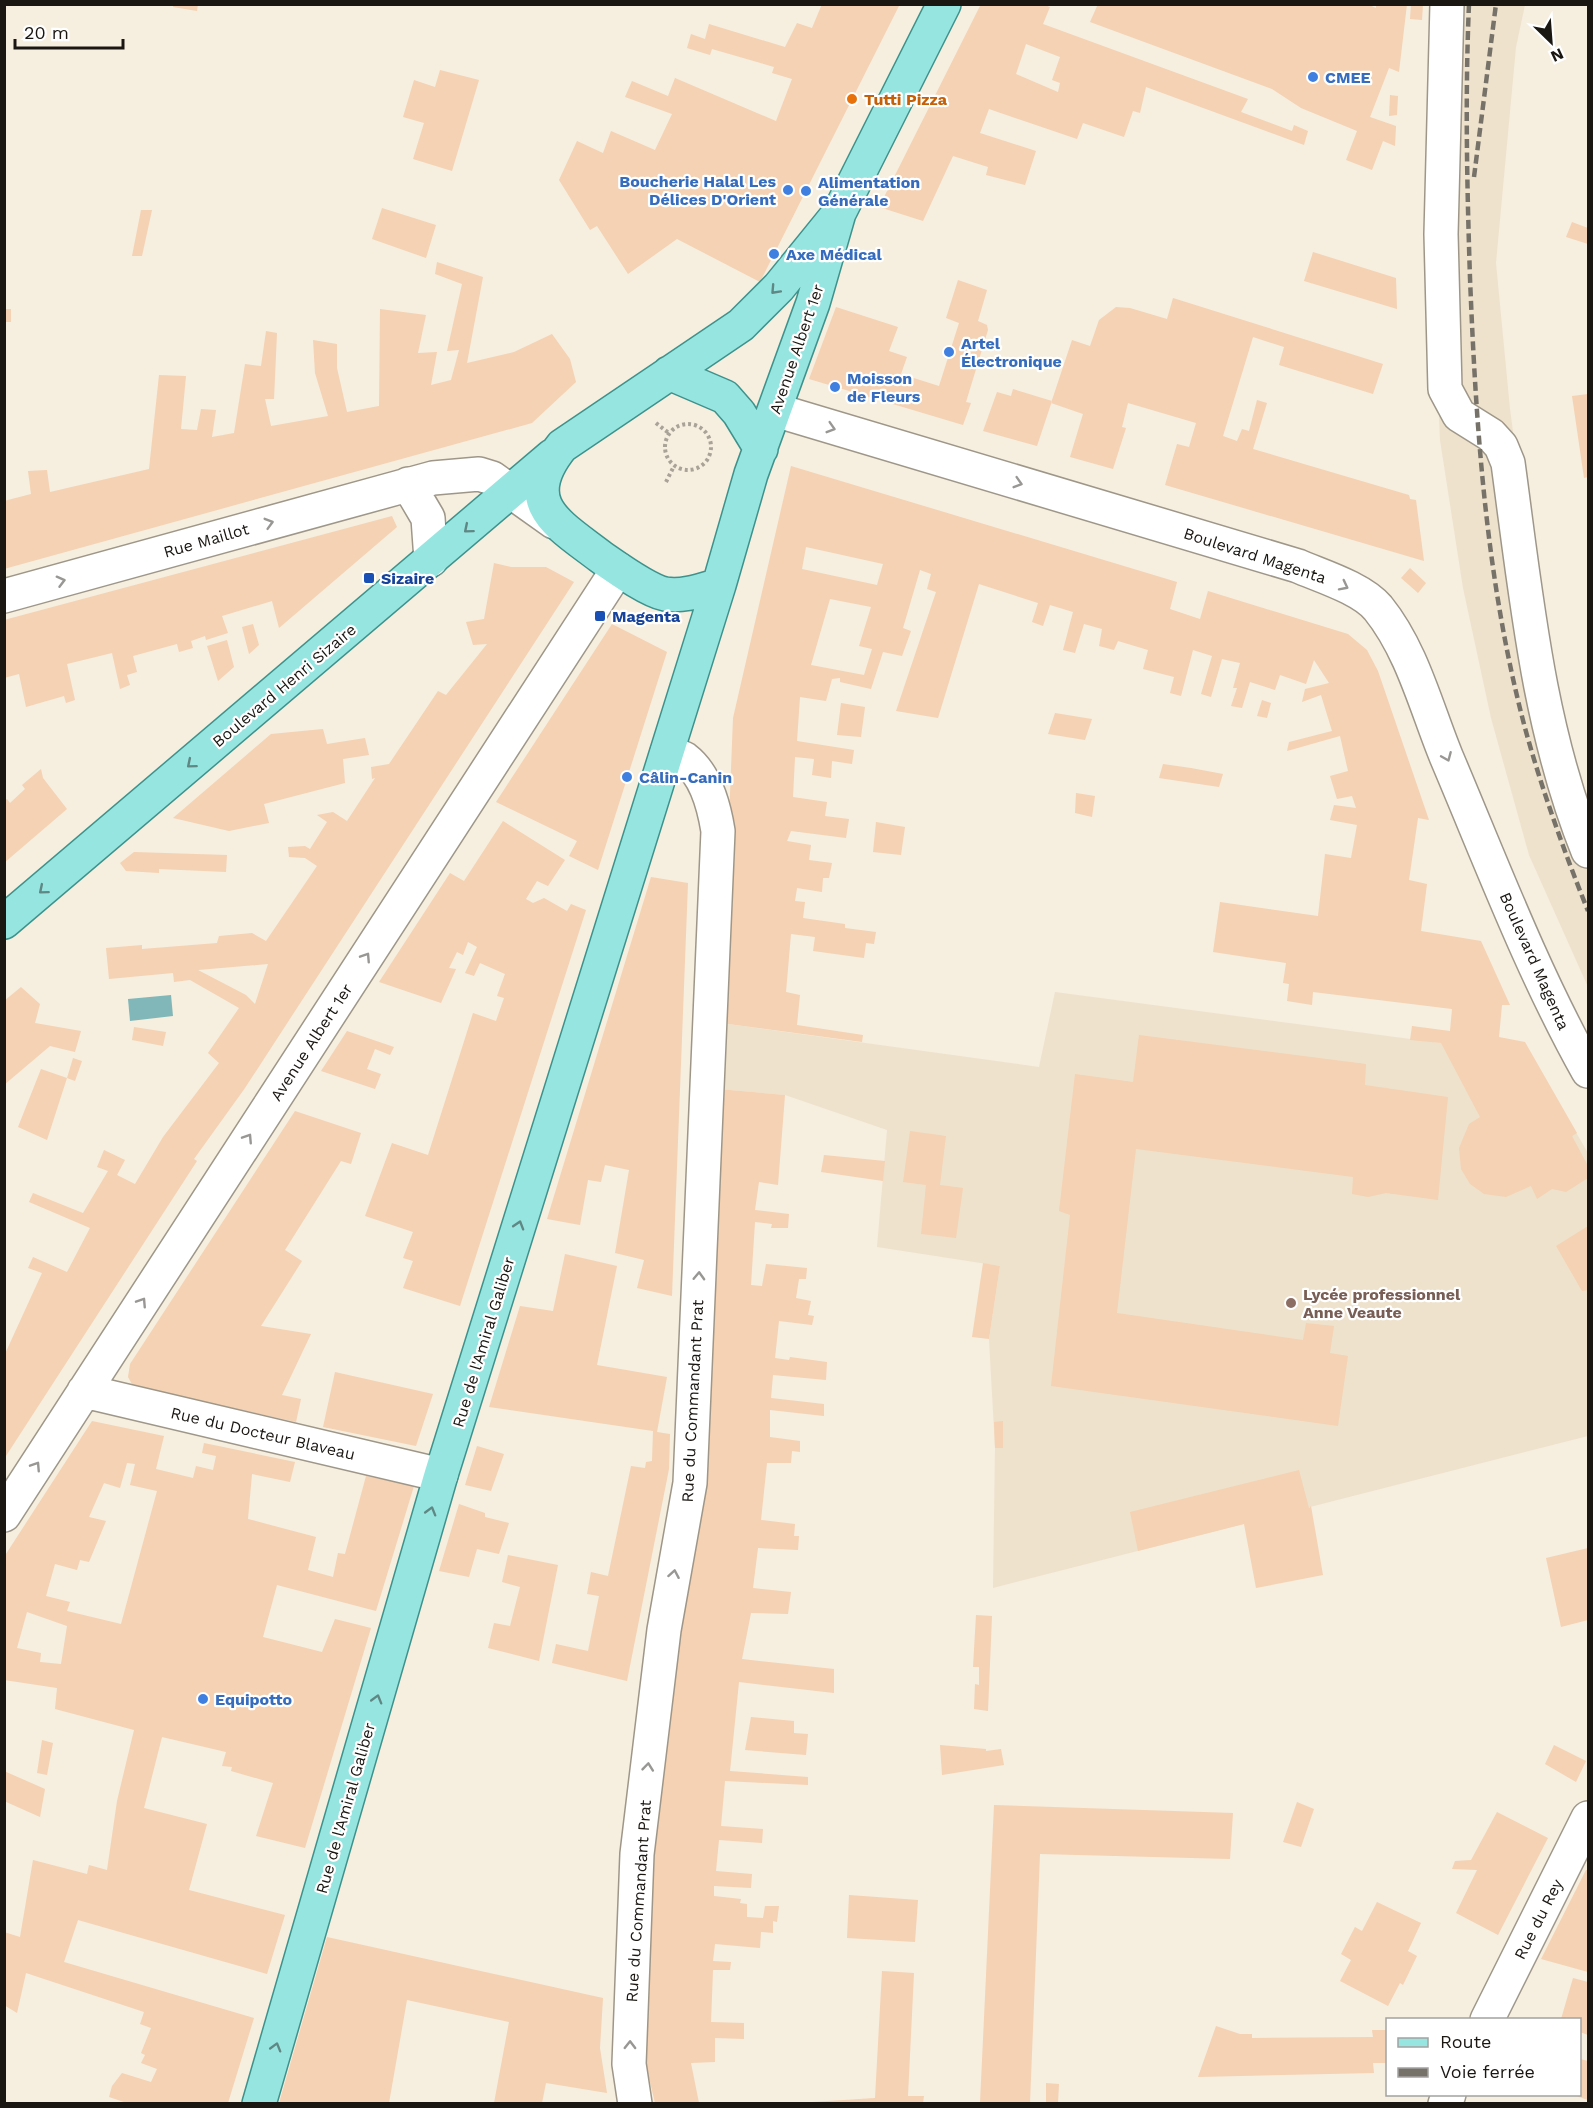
<svg xmlns="http://www.w3.org/2000/svg" width="1593" height="2108" font-family="'Work Sans',sans-serif">
  <style>
    .built { fill: #eee2cc }
    .water { fill: #81b7b8 }
    .building { fill: #f4d2b3; fill-rule: evenodd }
    .lines { fill: none; stroke-linecap: round; stroke-linejoin: round }
    .minor-casing { stroke: #9e9789; stroke-width: 36 }
    .major-casing { stroke: #3e928c; stroke-width: 36 }
    .path { stroke: #a9a297; stroke-width: 4; stroke-dasharray: 3 3; stroke-linecap: butt }
    .minor { stroke: #fff; stroke-width: 33 }
    .major { stroke: #97e5e1; stroke-width: 33 }
    .rail { stroke: #777269; stroke-width: 4.5; stroke-dasharray: 9 4.5; stroke-linecap: butt }
    .oneway { stroke: #5f8884 }
    .oneway2 { stroke: #989794 }
    .shop-dot { fill: #3f7fe0; stroke: #fff; stroke-width: 2 }
    .food-dot { fill: #e8710a; stroke: #fff; stroke-width: 2 }
    .transit-dot { fill: #1a4fb4; stroke: #fff; stroke-width: 2 }
    .education-dot { fill: #8d6e63; stroke: #fff; stroke-width: 2 }
    .labels { text-anchor: middle; stroke-width: 4.5; stroke-linejoin: round; paint-order: stroke }
    .shop-label { font-size: 16px; font-weight: bold; fill: #366cbe; stroke: #fff; text-anchor: start }
    .food-label { font-size: 16px; font-weight: bold; fill: #c56008; stroke: #fff; text-anchor: start }
    .street-label { font-size: 16px; fill: #1a1712; stroke: #fff }
    .transit-label { font-size: 16px; font-weight: bold; fill: #164399; stroke: #fff; text-anchor: start }
    .education-label { font-size: 16px; font-weight: bold; fill: #785e54; stroke: #fff; text-anchor: start }
  </style>
  <rect width="100%" height="100%" fill="#f6eedf"/>
  <path class="built" d="M1437,5H1525L1516,47L1496,263L1510,409L1530,558L1555,681L1588,816V987L1529,855L1491,718L1463,588L1440,440L1428,161Z
    M1055,992L1531,1055L1588,1153V1436L993,1588L995,1448L989,1339L1000,1266L877,1247L887,1130L785,1095L718,1089L721,1023L1039,1067Z"/>
  <path class="water" d="M171,995L173,1016L130,1021L128,999Z"/>
  <path class="building" d="M174,4H198L197,11L173,7Z
    M822,4H900L760,282L677,239L628,274L597,226L590,230L559,180L577,141L603,153L611,131L655,150L672,114L625,97L632,81L668,96L675,78L776,121L792,79L772,73L774,67L712,49L710,55L687,48L691,34L705,39L709,24L785,47L797,23L812,28Z
    M981,4H1042L1050,7L1043,24L1248,99L1241,112L1292,131L1294,125L1308,131L1304,145L1146,87L1140,113L1133,111L1124,137L1083,123L1077,139L989,109L980,133L1036,151L1025,185L986,175L988,167L953,156L923,221L879,207ZM1026,44L1060,57L1052,80L1060,83L1058,92L1016,74Z
    M1098,4H1367L1376,8V4H1407L1399,72L1389,68L1370,117L1396,126L1395,146L1383,141L1372,170L1346,160L1357,131L1301,108L1272,89L1090,22Z
    M1411,4H1423L1422,20L1410,19Z
    M440,70L479,80L452,171L413,159L424,123L403,117L414,80L435,87Z
    M1390,95L1398,96L1397,115L1389,116Z
    M382,208L436,225L426,258L372,239Z
    M141,210H152L142,256H132Z
    M1572,222L1588,228V244L1566,237Z
    M1313,252L1396,278L1397,309L1304,281Z
    M437,262L483,277L467,363L514,352L552,334L570,359L576,382L532,423L4,569V501L31,494L28,471L47,470L50,492L149,469L159,375L186,376L181,429L197,430L201,409L216,410L212,437L234,433L245,364L261,366L266,331L277,333L274,399H265L271,426L328,416L315,373L313,340L337,344V368L347,412L379,406L380,309L426,315L418,353L437,352L431,385L451,380L459,350L447,351L462,284L435,274Z
    M958,280L987,290L978,321L987,325L988,330L966,402L971,403L963,425L809,379L836,307L898,327L889,351L907,357L901,374L939,386L959,323L946,318Z
    M1173,298L1383,364L1373,394L1279,365L1284,347L1253,337L1223,436L1237,441L1242,429L1249,431L1257,400L1267,403L1253,449L1409,495L1410,499L1416,500L1424,561L1165,485L1177,444L1189,447L1196,423L1128,403L1122,427L1126,428L1113,469L1070,457L1083,414L1051,403L1072,340L1090,346L1099,320L1116,307L1130,308L1167,319Z
    M4,309H11V322H4Z
    M1013,389L1052,401L1037,446L983,431L997,392L1011,396Z
    M1588,394V477L1584,478L1572,396Z
    M791,466L1177,582L1170,609L1200,619L1208,591L1348,634L1367,650L1378,671L1429,820L1418,818L1409,880L1427,884L1421,931L1481,941L1510,1005H1502L1499,1037L1525,1042L1577,1133L1572,1136L1588,1166V1178L1566,1192L1552,1189L1537,1199L1531,1186L1506,1197L1484,1194L1470,1184L1461,1169L1459,1148L1469,1124L1480,1117L1441,1043L1410,1040L1412,1026L1450,1031L1452,1009L1313,992L1312,1005L1287,1001L1289,984L1283,983L1286,963L1213,952L1220,902L1318,916L1325,854L1351,858L1357,825L1330,820L1334,805L1356,808L1352,796L1337,799L1330,776L1348,771L1340,736L1287,751L1289,742L1332,731L1321,695L1302,702L1305,689L1329,683L1314,660L1306,684L1280,675L1275,690L1250,682L1242,708L1231,706L1237,688H1233L1240,663L1222,659L1211,697L1201,694L1212,656L1193,650L1181,696L1170,693L1174,677L1143,669L1148,650L1118,641L1114,650L1099,646L1102,629L1084,624L1075,653L1063,650L1073,612L1050,605L1043,626L1032,622L1038,603L979,584L938,718L896,711L936,592L927,589L931,574L920,570L903,628L911,631L902,656L883,652L871,689L840,682V678L832,679L826,701L800,697L797,741L854,750L852,764L832,761L831,778L812,775L814,759L795,757L793,797L827,802L825,816L849,819L846,838L791,831L787,841L811,845L809,860L832,863L829,878H823L822,892L797,888L795,901L805,902L803,918L845,924V928L876,932L874,944L866,943L864,958L813,951L815,937L791,934L786,992L800,995L797,1025L863,1035L862,1042L721,1023L733,718ZM806,547L883,564L877,585L802,569ZM830,599L871,607L859,646L872,649L864,675L811,665Z
    M392,516L397,527L279,628L272,601L222,616L228,633L206,640L205,636L191,641L193,648L179,652L177,644L133,656L137,672L127,675L130,685L120,689L112,653L67,664L75,700L66,703L64,696L26,707L19,674L4,678V620Z
    M494,563L511,567H546L574,582L245,1088L194,1159L197,1161L4,1459V1356L42,1273L28,1268L33,1257L67,1272L90,1228L29,1202L33,1193L83,1213L108,1171L97,1167L104,1150L125,1160L117,1175L135,1184L163,1137L219,1063L208,1053L239,1008L190,980L174,982L173,973L109,979L106,948L142,945V949L217,943L219,936L252,933L266,941L317,866L305,858L289,857L288,847L305,846L310,849L327,822L317,815L333,812L347,821L375,778L372,779L371,767L389,764L438,691L446,695L487,644L473,645L466,622L484,619ZM268,964L255,1004L246,995L198,970Z
    M1410,568L1426,583L1418,593L1401,578Z
    M253,624L259,645L249,654L242,627Z
    M612,624L667,652L598,870L569,856L577,841L496,802Z
    M227,640L234,667L218,681L207,646Z
    M1262,700L1271,703L1267,718L1257,716Z
    M841,703L865,707L861,737L837,735Z
    M1055,713L1092,719L1085,740L1048,734Z
    M323,729L327,744L365,738L369,755L343,759L345,783L264,804L269,823L229,831L173,818L271,734Z
    M1163,764L1191,768L1223,774L1219,787L1159,778Z
    M41,769L43,778L67,809L4,863V801L7,799L10,803L25,789L22,785Z
    M1076,793L1095,796L1092,817L1075,813Z
    M503,821L565,860L548,886L537,881L526,899L533,903L544,898L567,911L571,904L586,910L460,1306L403,1288L413,1261L403,1258L413,1232L365,1216L392,1143L428,1155L473,1013L496,1021L504,998L497,996L505,974L480,963L474,976L465,973L477,947L468,942L463,955L457,952L449,968L456,969L441,1003L379,982L450,873L464,881Z
    M876,822L905,827L901,855L873,852Z
    M134,852L227,855L226,872L159,869V873L126,871L120,863Z
    M651,877L688,883L672,1296L637,1288L644,1260L615,1253L629,1170L605,1165L601,1182L588,1180L580,1225L547,1219Z
    M21,987L40,1004L35,1023L81,1031L75,1052L50,1046L4,1085V1001Z
    M134,1027L166,1032L163,1046L132,1040Z
    M347,1031L394,1047L390,1055L375,1049L367,1069L381,1074L375,1089L321,1071Z
    M1139,1035L1366,1064L1365,1085L1448,1097L1438,1200L1386,1193L1368,1197L1352,1194L1353,1177L1136,1149L1117,1313L1303,1340L1306,1323L1334,1326L1330,1353L1348,1356L1338,1426L1051,1386L1070,1215L1059,1211L1075,1074L1133,1082Z
    M73,1058L82,1061L75,1081L67,1078Z
    M41,1069L67,1078L47,1140L18,1127Z
    M718,1089L785,1095L778,1185L759,1182L755,1210L789,1214L788,1228H771L772,1224L755,1222L751,1285L762,1286L766,1264L807,1268L806,1279H799L796,1298L811,1301L808,1315L814,1316L812,1325L779,1321L775,1358L789,1360L790,1357L827,1362L826,1380L773,1375L771,1398L824,1404V1416L770,1410V1437L800,1441V1452L792,1451L791,1463H767L761,1520L795,1524L794,1536H799L798,1550L758,1548L753,1588L791,1592L788,1614L751,1613L742,1659L834,1669V1693L739,1682L730,1771L808,1777V1785L725,1781L721,1826L763,1829L762,1843L719,1840L716,1871L752,1874L751,1888L714,1886V1896L741,1899L740,1903L747,1904V1917L763,1918L765,1906H779L777,1922L773,1921V1933L761,1932L760,1948L715,1944L713,1961L731,1962L730,1970H713L711,2022L744,2023V2039L715,2038V2062L691,2063L699,2103H655L645,2061L647,1925Z
    M295,1111L361,1133L351,1164L341,1161L285,1250L302,1261L261,1326L311,1334L282,1395L301,1399L296,1422L133,1386L128,1377L130,1364Z
    M910,1131L946,1136L940,1185L963,1188L956,1238L921,1234L926,1185L903,1182Z
    M824,1155L885,1161L883,1181L821,1172Z
    M1588,1226V1290L1582,1291L1556,1246Z
    M565,1254L617,1266L597,1365L667,1377L657,1432L670,1434L669,1469L627,1681L552,1663L556,1644L588,1651L599,1596L587,1594L591,1572L608,1576L631,1466L645,1468L646,1462L652,1461L653,1431L489,1407L520,1306L553,1311Z
    M983,1263L1000,1266L989,1339L972,1337Z
    M335,1372L433,1394L416,1446L323,1427Z
    M92,1421L164,1436L156,1469L193,1478L196,1466L213,1470L216,1456L202,1453L204,1443L295,1462L290,1482L252,1474L248,1519L316,1537L308,1570L333,1577L338,1553L345,1554L366,1476L414,1486L376,1611L277,1585L263,1637L322,1652L335,1619L371,1628L305,1848L256,1836L273,1783L231,1771L232,1767L222,1766L226,1752L162,1737L144,1808L207,1824L189,1890L285,1915L267,1974L78,1920L64,1962L254,2018L228,2103H127L109,2097L112,2086L122,2073L151,2082L157,2069L141,2063L145,2055L141,2053L151,2028L140,2024L144,2012L26,1973L17,2013L4,2005V1932L20,1937L33,1860L87,1874L89,1865L107,1870L117,1801L134,1730L55,1709L57,1688L4,1680V1557ZM127,1463L135,1464L130,1485L157,1491L121,1624L67,1611L70,1602L46,1596L55,1564L77,1570L80,1560L89,1562L106,1521L89,1517L104,1483L120,1488ZM27,1612L67,1626L61,1664L40,1662L41,1653L17,1648Z
    M1003,1421V1448H995L994,1422Z
    M477,1446L504,1454L491,1491L465,1485Z
    M1299,1470L1309,1508L1311,1506L1323,1575L1256,1588L1244,1524L1138,1551L1130,1512Z
    M459,1504L485,1513V1517L509,1523L499,1554L477,1549L469,1577L439,1571Z
    M1588,1548V1620L1561,1627L1546,1558Z
    M508,1555L558,1565L539,1661L488,1648L494,1623L510,1626L520,1587L502,1582Z
    M976,1615L992,1616L988,1711L974,1709L975,1684L979,1685V1667H973Z
    M751,1717L794,1721V1733L808,1734L806,1755L745,1750Z
    M42,1740L53,1743L47,1775L37,1773Z
    M940,1745L986,1749V1751L1001,1749L1004,1765L942,1775Z
    M1554,1745L1586,1761L1576,1782L1545,1764Z
    M4,1771L45,1789L40,1817L4,1801Z
    M1297,1802L1314,1809L1301,1847L1283,1842Z
    M994,1805L1233,1813L1230,1859L1040,1854L1030,2103H980Z
    M1497,1812L1548,1838L1498,1935L1456,1913L1477,1870L1452,1869L1455,1861L1471,1860Z
    M1586,1870H1588V1972L1541,1959Z
    M849,1895L918,1900L915,1942L847,1938Z
    M1377,1902L1421,1923L1408,1951L1417,1956L1403,1985L1400,1983L1388,2006L1340,1981L1351,1960L1341,1954L1355,1927L1362,1931Z
    M327,1937L603,1998L600,2048L607,2093L546,2083L542,2103H494L509,2022L407,2000L389,2103H279Z
    M882,1971L914,1973L908,2096H924L923,2103H796L875,2098Z
    M1573,1978L1588,1982V2035L1580,2032V2019H1561Z
    M1216,2026L1240,2034H1252V2038L1373,2037L1372,2030H1388V2063H1373L1374,2073L1198,2077Z
    M1580,2059L1588,2061V2100L1573,2095L1580,2094Z
    M1046,2083L1059,2084L1058,2103H1046Z"/>
  <g class="lines">
    <defs>
      <path id="minor" d="M1447,4L1441,234L1445,389L1459,415L1491,435L1501,446L1508,463C1526,595 1538,727 1588,851
        M775,410L1298,566C1321,576 1361,588 1378,608C1412,650 1426,707 1446,756C1491,862 1532,971 1588,1071
        M408,484L428,518L431,560
        M4,596L433,478L479,474L492,478L554,522
        M84,1391L441,1475
        M4,1515L618,569
        M1487,2020L1588,1818
        M635,2104L629,2064L637,1854L664,1630L690,1483L718,831C714,806 706,775 685,759C680,756 672,755 667,753
        M1445,2104L1449,2094"/>
      <path id="major" d="M839,213L779,287L741,325L562,446C516,503 558,524 601,557C617,568 647,590 665,594C683,597 702,590 719,585L751,474L813,303L839,213L944,4
        M669,373L725,397L739,413L761,449
        M4,922L552,456
        M259,2104L441,1475L719,585"/>
    </defs>
    <use href="#minor" class="minor-casing"/>
    <use href="#major" class="major-casing"/>
    <path class="path" d="M656,423L670,434
      M665 447a23 23 0 1 1 46 0a23 23 0 1 1-46 0Z
      M666,482L674,466"/>
    <use href="#minor" class="minor"/>
    <use href="#major" class="major"/>
    <path class="rail" d="M1469,4C1465,96 1467,186 1470,278C1476,428 1486,581 1525,728C1542,790 1564,851 1588,911
      M1474,177L1496,4"/>
  </g>
  <defs><path id="oneway-chevron" d="M-2-3.5L2.5 0L-2 3.5" fill="none" stroke-width="1.6" stroke-linecap="round" stroke-linejoin="round" transform="scale(1.5)"/></defs>
  <g class="oneway">
    <use href="#oneway-chevron" transform="translate(775 290) rotate(133)"/>
    <use href="#oneway-chevron" transform="translate(468 529) rotate(140)"/>
    <use href="#oneway-chevron" transform="translate(191 764) rotate(140)"/>
    <use href="#oneway-chevron" transform="translate(43 890) rotate(140)"/>
    <use href="#oneway-chevron" transform="translate(519 1225) rotate(-73)"/>
    <use href="#oneway-chevron" transform="translate(431 1511) rotate(-74)"/>
    <use href="#oneway-chevron" transform="translate(377 1699) rotate(-74)"/>
    <use href="#oneway-chevron" transform="translate(276 2047) rotate(-74)"/>
  </g>
  <g class="oneway2">
    <use href="#oneway-chevron" transform="translate(831 428) rotate(17)"/>
    <use href="#oneway-chevron" transform="translate(1018 483) rotate(17)"/>
    <use href="#oneway-chevron" transform="translate(269 523) rotate(-16)"/>
    <use href="#oneway-chevron" transform="translate(61 581) rotate(-15)"/>
    <use href="#oneway-chevron" transform="translate(1344 586) rotate(27)"/>
    <use href="#oneway-chevron" transform="translate(1447 757) rotate(67)"/>
    <use href="#oneway-chevron" transform="translate(366 957) rotate(-57)"/>
    <use href="#oneway-chevron" transform="translate(248 1138) rotate(-57)"/>
    <use href="#oneway-chevron" transform="translate(699 1276) rotate(-88)"/>
    <use href="#oneway-chevron" transform="translate(142 1302) rotate(-57)"/>
    <use href="#oneway-chevron" transform="translate(36 1466) rotate(-57)"/>
    <use href="#oneway-chevron" transform="translate(674 1574) rotate(-80)"/>
    <use href="#oneway-chevron" transform="translate(648 1767) rotate(-84)"/>
    <use href="#oneway-chevron" transform="translate(630 2045) rotate(-89)"/>
  </g>
  <g class="shop-dot">
    <circle cx="1313" cy="77" r="6"/>
    <circle cx="788" cy="190" r="6"/>
    <circle cx="806" cy="191" r="6"/>
    <circle cx="774" cy="254" r="6"/>
    <circle cx="949" cy="352" r="6"/>
    <circle cx="835" cy="387" r="6"/>
    <circle cx="627" cy="777" r="6"/>
    <circle cx="203" cy="1699" r="6"/>
  </g>
  <circle class="food-dot" cx="852" cy="99" r="6"/>
  <g class="transit-dot">
    <rect x="363" y="572" width="12" height="12" rx="3"/>
    <rect x="594" y="610" width="12" height="12" rx="3"/>
  </g>
  <circle class="education-dot" cx="1291" cy="1303" r="6"/>
  <g class="labels">
    <g class="shop-label">
      <text x="1325" y="83">CMEE</text>
      <text x="776" y="187" text-anchor="end">Boucherie Halal Les<tspan x="776" dy="18">Délices D'Orient</tspan></text>
      <text x="818" y="188">Alimentation<tspan x="818" dy="18">Générale</tspan></text>
      <text x="786" y="260">Axe Médical</text>
      <text x="961" y="349">Artel<tspan x="961" dy="18">Électronique</tspan></text>
      <text x="847" y="384">Moisson<tspan x="847" dy="18">de Fleurs</tspan></text>
      <text x="639" y="783">Câlin-Canin</text>
      <text x="215" y="1705">Equipotto</text>
    </g>
    <g class="food-label">
      <text x="864" y="105">Tutti Pizza</text>
    </g>
    <g class="street-label">
      <text transform="translate(796 349) rotate(-71)" y="6">Avenue Albert 1er</text>
      <text transform="translate(206 540) rotate(-16)" y="6">Rue Maillot</text>
      <text transform="translate(1255 555) rotate(18)" y="6">Boulevard Magenta</text>
      <text transform="translate(284 685) rotate(-40)" y="6">Boulevard Henri Sizaire</text>
      <text transform="translate(1535 961) rotate(66)" y="6">Boulevard Magenta</text>
      <text transform="translate(311 1042) rotate(-57)" y="6">Avenue Albert 1er</text>
      <text transform="translate(483 1342) rotate(-73)" y="6">Rue de l'Amiral Galiber</text>
      <text transform="translate(692 1401) rotate(-87)" y="6">Rue du Commandant Prat</text>
      <text transform="translate(263 1433) rotate(13)" y="6">Rue du Docteur Blaveau</text>
      <text transform="translate(345 1808) rotate(-74)" y="6">Rue de l'Amiral Galiber</text>
      <text transform="translate(638 1901) rotate(-86)" y="6">Rue du Commandant Prat</text>
      <text transform="translate(1538 1919) rotate(-63)" y="6">Rue du Rey</text>
    </g>
    <g class="transit-label">
      <text x="381" y="584">Sizaire</text>
      <text x="612" y="622">Magenta</text>
    </g>
    <g class="education-label">
      <text x="1303" y="1300">Lycée professionnel<tspan x="1303" dy="18">Anne Veaute</tspan></text>
    </g>
  </g>
  <rect width="1593" height="2108" fill="none" stroke="#1a1712" stroke-width="12"/>
  <rect x="1386" y="2018" width="195" height="78" fill="#ffffff" stroke="#a3a2a0" stroke-width="1.5"/>
  <rect x="1398" y="2038" width="30" height="9" fill="#97e5e1" stroke="#a3a2a0" stroke-width="1.5"/>
  <text x="1440" y="2048" font-size="18" fill="#1a1712">Route</text>
  <rect x="1398" y="2068" width="30" height="9" fill="#777269" stroke="#a3a2a0" stroke-width="1.5"/>
  <text x="1440" y="2078" font-size="18" fill="#1a1712">Voie ferrée</text>
  <g transform="translate(1551 42) rotate(155)" stroke="#ffffff" stroke-width="4.5" paint-order="stroke">
  <path d="M0-4.5L10 22L0 15L-10 22Z" fill="#1a1712"/>
  <text y="-9" font-size="16" font-weight="bold" text-anchor="middle" fill="#1a1712">N</text>
  </g>
  <path d="M15 39v9h108v-9" fill="none" stroke="#1a1712" stroke-width="3"/>
  <text x="24" y="39" font-size="18" fill="#1a1712" stroke="#ffffff" stroke-width="4.5" paint-order="stroke">20 m</text>
</svg>
